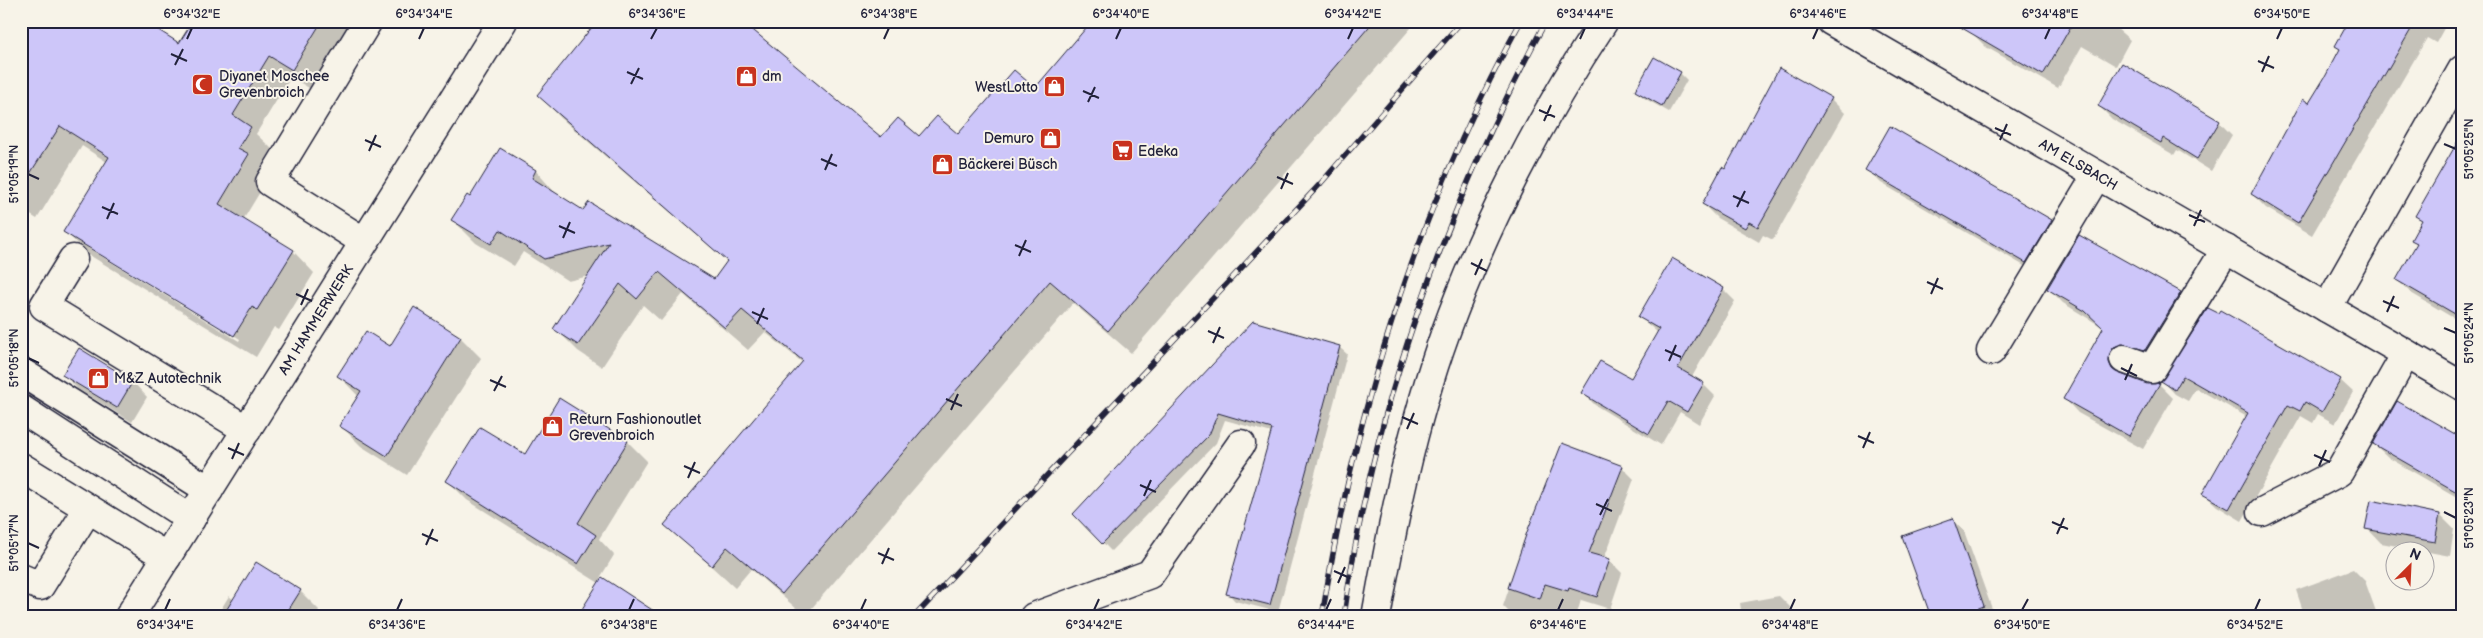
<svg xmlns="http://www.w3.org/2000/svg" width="2483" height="638" font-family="'Balsamiq Sans',sans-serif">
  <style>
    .shadow { fill: #0003; fill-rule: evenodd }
    .building { fill: #cdc6f9; stroke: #22223b }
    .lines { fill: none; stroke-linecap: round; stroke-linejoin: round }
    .minor-casing { stroke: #22223b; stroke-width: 31 }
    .minor { stroke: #f7f3e8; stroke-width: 28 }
    .rail-casing { stroke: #22223b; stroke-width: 5.5 }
    .rail { stroke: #f7f3e8; stroke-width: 4; stroke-dasharray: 11; stroke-linecap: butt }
    .ticks { fill: none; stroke: #22223b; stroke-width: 2 }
    .labels { text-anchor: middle; stroke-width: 4; stroke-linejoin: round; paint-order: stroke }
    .poi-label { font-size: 14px; fill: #22223b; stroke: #f7f3e8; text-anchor: start }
    .street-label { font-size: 14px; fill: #22223b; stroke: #f7f3e8 }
    .neatline { fill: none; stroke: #22223b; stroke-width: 2 }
    .ticks-label { font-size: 12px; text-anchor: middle; fill: #22223b }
  </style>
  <rect width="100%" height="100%" fill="#f7f3e8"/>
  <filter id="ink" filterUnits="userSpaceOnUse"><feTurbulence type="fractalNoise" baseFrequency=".02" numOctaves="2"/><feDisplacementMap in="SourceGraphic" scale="10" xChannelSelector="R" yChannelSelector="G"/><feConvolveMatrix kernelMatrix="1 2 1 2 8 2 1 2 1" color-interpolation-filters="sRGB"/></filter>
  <g filter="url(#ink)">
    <path class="shadow" d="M21,21L180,45L195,21H357L314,91L291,77L256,134L272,149L260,168L269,177L243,220L293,251L314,273L279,330L274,327L256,357L86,253L65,231L107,162L82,146L37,219L21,209ZM88,245L240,339L239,341L88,248Z
      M1094,21H1417L1131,353L1073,303L805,616L751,569L735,588L666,525L803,363L765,332L748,350L683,294L661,321L643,305L602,367L578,351L555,328L589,276L568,281L523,252L514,266L476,243L453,220L471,199L501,150L536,171L558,196L583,211L714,281L728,262L561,118L539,95L881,139L958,135L1035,90Z
      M1979,21H2108L2130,40L2116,66L2082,46L2058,88L1986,47L1972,33Z
      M2361,21H2448L2436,43L2427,38L2312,235L2266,208L2252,194Z
      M1680,73L1687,80L1669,112L1644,98L1637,91Z
      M1831,99L1845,113L1773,240L1763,235L1759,242L1717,218L1703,204L1725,171Z
      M2099,106L2219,122L2232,135L2211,171L2177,150L2174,155L2112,119Z
      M2462,137V323L2411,293L2397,280L2417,244L2412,239L2423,221L2417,216Z
      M1867,169L2051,221L2065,234L2040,275L1881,183Z
      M1672,260L1723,289L1735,301L1692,377L1703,384L1715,396L1699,424L1680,412L1661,445L1595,405L1583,393L1631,379L1658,333L1640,317Z
      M2048,288L2180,293L2194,308L2160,364L2123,368V376L2147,385L2159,384L2173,398L2143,449L2078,413L2064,398L2104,328L2063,303Z
      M2209,309L2340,380L2353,392L2335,424L2318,414L2313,423L2301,416L2242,521L2217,506L2204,494L2247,417L2196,388L2188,401L2175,394L2163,381Z
      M1253,322L1339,347L1347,354L1278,612L1235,601L1228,593L1272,433L1225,420L1216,443L1111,551L1075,514Z
      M461,338L481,358L407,475L361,446L341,426L359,397L339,376L390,348Z
      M79,349L133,382L147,397L132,422L78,389L64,375Z
      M560,400L628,442L647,461L599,539L614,555L600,578L660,617L599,583L467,500L448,481L525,456Z
      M2462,440V500L2389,458L2374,444Z
      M1622,467L1634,479L1604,559L1609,560L1622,573L1610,609L1581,600L1576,617H1509V612L1503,606L1528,532Z
      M2440,515L2454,529L2450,556L2381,543L2367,528Z
      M1952,520L1964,531L1995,617H1932Z
      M2353,569L2365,581L2378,617H2305L2296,590Z
      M300,591L319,610L315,617H216L229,596L234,600Z
      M1779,596L1800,617H1742L1740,603Z"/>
    <path class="building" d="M21,21H144L179,43L193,21H322L292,70L269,56L233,115L251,127L238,148L249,154L219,204L294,250L257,310L252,307L234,336L63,232L109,157L60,126L21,188Z
      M597,21H742L881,137L898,118L919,136L937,116L958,134L1014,70L1035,88L1092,21H1374L1108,331L1050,281L782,594L727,547L712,566L664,525L803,361L742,310L725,328L659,272L637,299L620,284L578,345L553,329L609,243L544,259L500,230L491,244L451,220L467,195L470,197L500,148L536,170L532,178L583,210L589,202L714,279L727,261L537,95Z
      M1950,21H2074L2043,75Z
      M2349,21H2416L2298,223L2251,194L2303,99L2309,103L2325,77L2340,49L2335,46Z
      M1654,57L1681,72L1662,106L1635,91Z
      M2122,63L2220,121L2197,159L2163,138L2161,143L2098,106Z
      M1779,68L1832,98L1758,227L1749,222L1745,228L1702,204L1722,167L1725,169Z
      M1890,126L2052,220L2026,263L1865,170Z
      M2462,134V318L2396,280L2417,243L2411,240L2422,220L2415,216Z
      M2079,235L2181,292L2145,350L2122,344L2114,347L2110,353L2109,362L2112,369L2118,373L2147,384L2160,383L2129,436L2063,399L2103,328L2085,311L2047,289Z
      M1672,258L1724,288L1678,368L1704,383L1687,412L1668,401L1649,434L1581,393L1600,361L1631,378L1659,329L1638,317Z
      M414,307L461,337L387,456L339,426L361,391L337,376L366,331L390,346Z
      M2208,308L2218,313L2220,310L2341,379L2322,412L2305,402L2300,411L2288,405L2229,509L2202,494L2248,413L2183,376L2175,390L2161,381Z
      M1253,321L1340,346L1270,605L1226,594L1272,429L1218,413L1209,435L1102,544L1073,514Z
      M79,348L133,381L117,408L62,375Z
      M559,398L628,441L578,523L596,535L578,564L446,481L480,427L525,454Z
      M2397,401L2462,438V495L2373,444Z
      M1562,443L1623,466L1589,553L1610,559L1597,597L1569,588L1568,591L1545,584L1540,599L1508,588L1527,532Z
      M2371,500L2440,514L2435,542L2365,529Z
      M1953,518L1984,606L1955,617H1931L1902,536Z
      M256,562L301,590L284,617H222Z
      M602,577L663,617H577Z"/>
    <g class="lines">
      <defs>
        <g id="minor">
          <path id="s1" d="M1831,21L2462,386"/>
          <path d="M363,241L270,182L368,21"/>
          <path d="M73,259L44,306L247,430"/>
          <path d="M2327,308L2462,70"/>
          <path d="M1991,351L2097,175"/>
          <path d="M2124,359L2152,369L2226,249"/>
          <path d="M21,372L209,490"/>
          <path d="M21,409L191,519"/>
          <path d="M21,467L167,557"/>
          <path d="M2262,512L2339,472L2406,354"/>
          <path d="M21,578L40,586L88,509"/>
          <path id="s2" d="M129,617L503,21"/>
          <path d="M1034,617L1150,574L1241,444"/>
          <path d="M1376,617C1393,522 1412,425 1445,334C1483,229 1542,114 1604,21"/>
        </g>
      </defs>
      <use href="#minor" class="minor-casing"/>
      <use href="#minor" class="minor"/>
      <defs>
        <path id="rail" d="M914,617L1321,183L1462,21
          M1322,617C1355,409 1419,206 1521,21
          M1344,617C1371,412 1448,202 1546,21"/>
      </defs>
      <use href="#rail" class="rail-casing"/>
      <use href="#rail" class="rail"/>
    </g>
  </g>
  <path class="ticks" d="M187,39L192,28M419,39L424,28M651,39L657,28M884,39L889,28M1116,39L1121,28M1348,39L1353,28M1580,39L1585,28M1813,39L1818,28M2045,39L2050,28M2277,39L2282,28M171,54L187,61M2258,61L2274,68M175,65L183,49M627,72L643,79M2262,72L2269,56M631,84L639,68M1083,91L1099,98M1088,102L1095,87M1539,110L1555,117M1544,121L1551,105M1995,128L2011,135M365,140L381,147M2000,140L2007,124M2444,144L2456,149M369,151L376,135M821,159L837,166M825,170L832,154M28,174L39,179M1277,177L1293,184M1281,189L1288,173M1733,196L1749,203M102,207L118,214M1737,207L1745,191M2189,215L2205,222M107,219L114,203M559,226L575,233M2194,226L2201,210M563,238L570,222M1015,245L1031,252M1019,256L1026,240M1471,263L1487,271M1475,275L1482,259M1927,282L1943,289M296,294L312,301M1931,294L1938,278M2383,301L2399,308M301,305L308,289M752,312L768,319M2387,312L2394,296M757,324L764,308M2444,328L2456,333M1208,331L1224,338M1213,343L1220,327M1665,350L1681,357M28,358L39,363M1669,361L1676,345M2121,368L2137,376M490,380L506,387M2125,380L2132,364M494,391L502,376M946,399L962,406M951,410L958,394M1402,417L1418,424M1407,429L1414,413M1858,436L1874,443M228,448L244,455M1863,448L1870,432M2314,455L2330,462M232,459L239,443M684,466L700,473M2319,466L2326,450M688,478L695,462M1140,485L1156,492M1144,496L1151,480M1596,504L1612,511M2444,512L2456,518M1600,515L1608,499M2052,522L2068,529M422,534L438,541M2057,534L2064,518M28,543L39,548M426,545L433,529M878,553L894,560M882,564L889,548M1334,571L1350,578M1338,583L1345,567M165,610L170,599M397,610L402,599M629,610L634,599M861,610L866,599M1094,610L1099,599M1326,610L1331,599M1558,610L1563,599M1790,610L1795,599M2022,610L2028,599M2255,610L2260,599"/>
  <defs>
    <symbol id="shop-square" viewBox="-11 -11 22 22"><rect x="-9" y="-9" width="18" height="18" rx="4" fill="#c8321e" stroke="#f7f3e8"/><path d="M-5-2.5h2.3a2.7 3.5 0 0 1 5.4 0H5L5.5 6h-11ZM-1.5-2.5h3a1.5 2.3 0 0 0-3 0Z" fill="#fff"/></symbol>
    <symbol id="mosque-square" viewBox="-11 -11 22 22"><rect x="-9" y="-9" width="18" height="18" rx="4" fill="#c8321e" stroke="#f7f3e8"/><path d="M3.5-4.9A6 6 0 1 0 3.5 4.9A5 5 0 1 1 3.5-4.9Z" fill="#fff"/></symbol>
    <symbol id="supermarket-square" viewBox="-11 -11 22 22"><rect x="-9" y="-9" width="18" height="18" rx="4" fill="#c8321e" stroke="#f7f3e8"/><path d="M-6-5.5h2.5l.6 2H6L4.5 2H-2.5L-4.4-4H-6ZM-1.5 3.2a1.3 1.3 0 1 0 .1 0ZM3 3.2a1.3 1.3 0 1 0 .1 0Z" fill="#fff"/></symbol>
  </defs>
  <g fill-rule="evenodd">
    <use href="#shop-square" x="734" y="64" width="25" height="25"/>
    <use href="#mosque-square" x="190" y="72" width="25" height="25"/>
    <use href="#shop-square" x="1042" y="74" width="25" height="25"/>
    <use href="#shop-square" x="1038" y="126" width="25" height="25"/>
    <use href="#supermarket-square" x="1110" y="138" width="25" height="25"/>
    <use href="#shop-square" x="930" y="152" width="25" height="25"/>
    <use href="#shop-square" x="86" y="366" width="25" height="25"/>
    <use href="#shop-square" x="540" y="414" width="25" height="25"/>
  </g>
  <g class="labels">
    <g class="poi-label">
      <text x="219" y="81">Diyanet Moschee<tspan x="219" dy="16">Grevenbroich</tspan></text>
      <text x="762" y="81">dm</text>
      <text x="1038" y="92" text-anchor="end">WestLotto</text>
      <text x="1034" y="143" text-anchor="end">Demuro</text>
      <text x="1138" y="156">Edeka</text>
      <text x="958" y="169">Bäckerei Büsch</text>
      <text x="114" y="383">M&amp;Z Autotechnik</text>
      <text x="569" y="424">Return Fashionoutlet<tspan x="569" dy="16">Grevenbroich</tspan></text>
    </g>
    <g class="street-label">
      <text dy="5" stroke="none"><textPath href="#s1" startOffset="286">AM ELSBACH</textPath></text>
      <text dy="5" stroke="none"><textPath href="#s2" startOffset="351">AM HAMMERWERK</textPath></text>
    </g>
  </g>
  <rect width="2483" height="638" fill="none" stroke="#f7f3e8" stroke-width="55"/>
  <g transform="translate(2410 566) rotate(24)"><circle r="24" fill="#f7f3e8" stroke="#a29fa3"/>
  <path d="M0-4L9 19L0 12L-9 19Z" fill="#c8321e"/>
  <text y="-8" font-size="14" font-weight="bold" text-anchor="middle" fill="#22223b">N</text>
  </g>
  <rect x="28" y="28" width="2428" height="582" class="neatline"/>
  <g class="ticks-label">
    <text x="192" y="18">6°34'32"E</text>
    <text x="424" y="18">6°34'34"E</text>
    <text x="657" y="18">6°34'36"E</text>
    <text x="889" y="18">6°34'38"E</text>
    <text x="1121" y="18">6°34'40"E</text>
    <text x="1353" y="18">6°34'42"E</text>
    <text x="1585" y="18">6°34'44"E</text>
    <text x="1818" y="18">6°34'46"E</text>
    <text x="2050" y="18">6°34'48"E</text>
    <text x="2282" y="18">6°34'50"E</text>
    <text transform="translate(2469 149) rotate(-90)" y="4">51°05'25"N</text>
    <text transform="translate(14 174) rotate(-90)" y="4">51°05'19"N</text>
    <text transform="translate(2469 333) rotate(-90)" y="4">51°05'24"N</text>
    <text transform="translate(14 358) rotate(-90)" y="4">51°05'18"N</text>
    <text transform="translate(2469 518) rotate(-90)" y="4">51°05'23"N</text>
    <text transform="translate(14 543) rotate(-90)" y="4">51°05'17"N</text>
    <text x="165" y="629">6°34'34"E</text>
    <text x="397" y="629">6°34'36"E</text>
    <text x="629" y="629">6°34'38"E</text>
    <text x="861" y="629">6°34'40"E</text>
    <text x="1094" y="629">6°34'42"E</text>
    <text x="1326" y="629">6°34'44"E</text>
    <text x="1558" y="629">6°34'46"E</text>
    <text x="1790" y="629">6°34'48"E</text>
    <text x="2022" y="629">6°34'50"E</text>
    <text x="2255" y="629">6°34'52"E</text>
  </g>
</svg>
